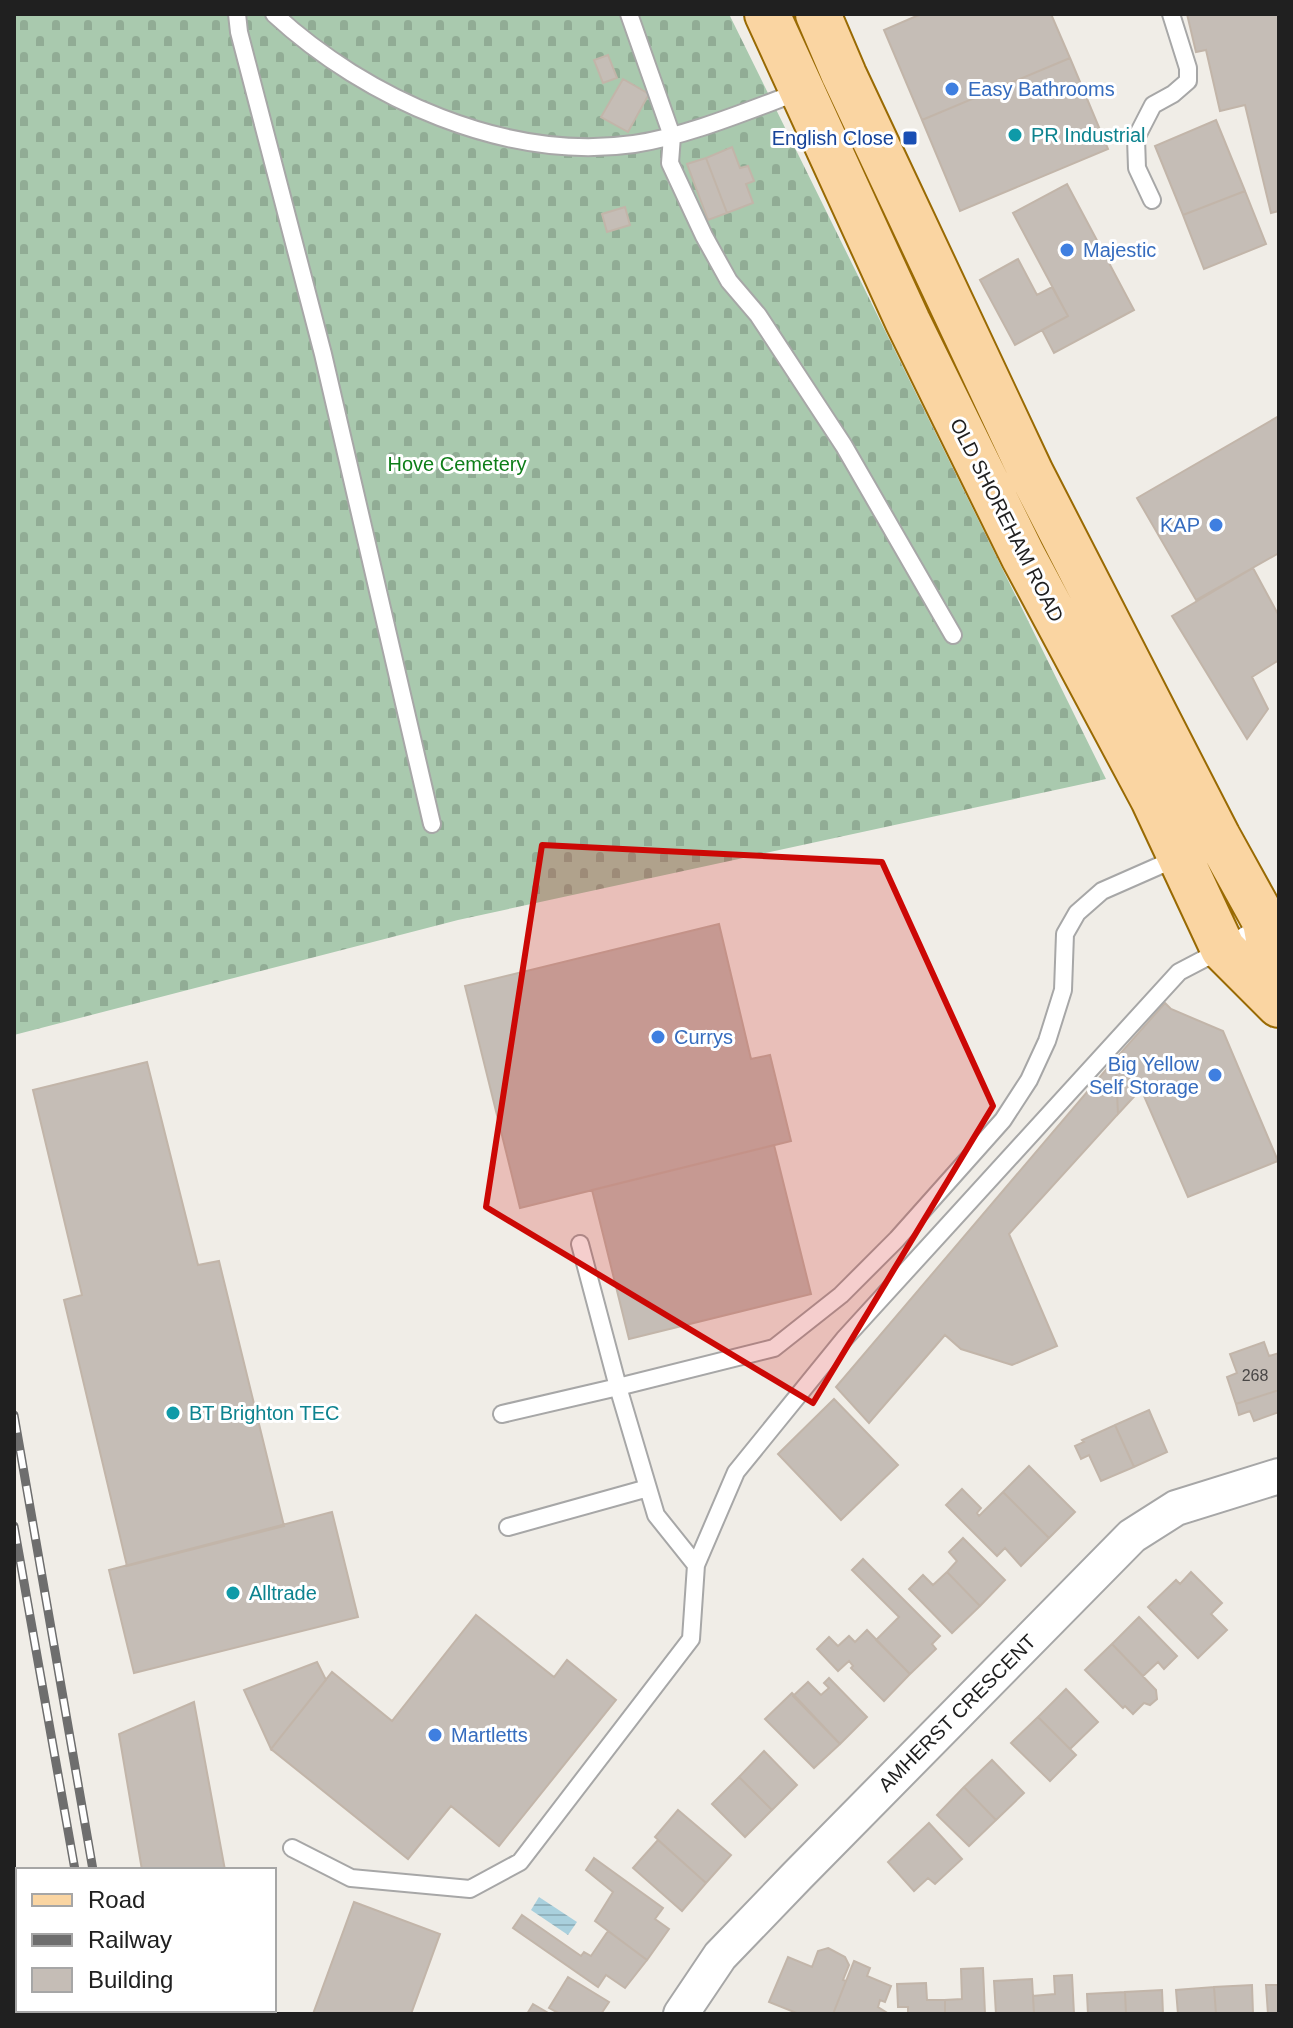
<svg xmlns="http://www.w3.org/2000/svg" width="1293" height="2028" font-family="Arial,sans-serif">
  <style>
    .cemetery { fill: url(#cemetery-stones) }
    .water { fill: url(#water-rules) }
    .building { fill: #c5bdb6; stroke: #c2b5a9; stroke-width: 2 }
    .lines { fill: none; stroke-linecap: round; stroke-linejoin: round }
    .service-casing { stroke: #a7a7a7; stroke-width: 20 }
    .minor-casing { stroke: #a7a7a7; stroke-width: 38 }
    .primary-casing { stroke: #996a03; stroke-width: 48 }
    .service { stroke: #fff; stroke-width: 16 }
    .minor { stroke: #fff; stroke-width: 34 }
    .primary { stroke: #fad5a2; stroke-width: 44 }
    .rail-casing { stroke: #6e6e6e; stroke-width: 9 }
    .rail { stroke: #fff; stroke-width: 6; stroke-dasharray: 18; stroke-linecap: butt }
    .marked { fill: #cc0805; fill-opacity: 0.2; stroke: #cc0805; stroke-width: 6; stroke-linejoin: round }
    .shop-dot { fill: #3f7fe0; stroke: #fff; stroke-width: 3 }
    .culture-dot { fill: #0f9aa8; stroke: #fff; stroke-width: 3 }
    .transit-dot { fill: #1a4fb4; stroke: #fff; stroke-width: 3 }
    .labels { text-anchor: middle; stroke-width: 6; stroke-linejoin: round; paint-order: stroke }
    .number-label { font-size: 16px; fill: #494746 }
    .shop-label { font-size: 20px; fill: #366cbe; stroke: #fff; text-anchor: start }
    .culture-label { font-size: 20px; fill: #0d838f; stroke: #fff; text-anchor: start }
    .transit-label { font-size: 20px; fill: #164399; stroke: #fff; text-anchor: end }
    .park-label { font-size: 20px; fill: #0e7e19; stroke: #fff }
    .street-label { font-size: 20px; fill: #202020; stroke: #fff }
  </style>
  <defs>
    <pattern id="cemetery-stones" width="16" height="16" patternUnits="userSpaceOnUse" patternTransform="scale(2)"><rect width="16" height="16" fill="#a9c9ae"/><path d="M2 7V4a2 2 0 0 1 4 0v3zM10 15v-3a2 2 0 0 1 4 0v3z" fill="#91ac95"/></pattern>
    <pattern id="water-rules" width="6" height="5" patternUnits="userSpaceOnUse" patternTransform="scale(2)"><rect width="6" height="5" fill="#a9d0dd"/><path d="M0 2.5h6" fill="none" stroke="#91b2bd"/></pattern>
  </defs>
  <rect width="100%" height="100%" fill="#f0ede7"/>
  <path class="cemetery" d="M14,14H729L1106,779L458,920L14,1035Z"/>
  <path class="water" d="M539,1897L577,1922L568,1935L531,1910Z"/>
  <path class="building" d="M921,14H1051L1070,58L922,120L884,30Z
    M1187,14H1279V211L1271,213L1245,105L1220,111L1206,50L1196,52Z
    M608,55L617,78L603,83L594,60Z
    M1070,58L1108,149L960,211L922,120Z
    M623,79L649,94L628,132L601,117Z
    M1216,120L1245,191L1183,215L1155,146Z
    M732,147L740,168L748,166L754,181L746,184L753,203L727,213L706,158Z
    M706,158L727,213L708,220L687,164Z
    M1067,184L1134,310L1054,353L1042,330L1068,316L1013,213Z
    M1245,191L1266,244L1204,269L1183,215Z
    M625,207L630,225L607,232L602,214Z
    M1018,259L1037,295L1052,287L1068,316L1015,345L980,280Z
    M1279,416V553L1196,600L1137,498Z
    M1253,568L1279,616V660L1252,677L1268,709L1247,739L1172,616Z
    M719,924L751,1059L770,1055L791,1141L520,1208L465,986Z
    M1165,1003L1171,1009L1223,1031L1278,1161L1188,1197L1141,1089L1118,1114L1116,1071L1110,1065Z
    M147,1062L198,1265L219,1261L284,1526L127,1566L64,1300L82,1295L33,1090Z
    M1110,1065L1116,1071L1118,1114L1009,1234L1057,1346L1012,1365L961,1349L945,1335L869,1423L836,1387Z
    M774,1145L811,1294L629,1339L592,1190Z
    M1264,1342L1269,1356L1279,1353V1390L1236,1404L1227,1377L1237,1373L1230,1354Z
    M1279,1390V1412L1254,1421L1250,1411L1239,1415L1236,1404Z
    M834,1399L898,1465L841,1520L778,1454Z
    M1149,1410L1167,1452L1134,1467L1115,1425Z
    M1115,1425L1134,1467L1101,1481L1089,1455L1081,1459L1075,1446L1084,1442L1082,1440Z
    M1029,1466L1075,1512L1049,1538L1003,1492Z
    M962,1489L981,1508L977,1513L979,1516L1003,1492L1049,1538L1021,1566L1005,1548L997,1556L946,1505Z
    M332,1512L358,1617L134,1673L109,1570Z
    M963,1538L1005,1580L980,1606L947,1572L957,1561L949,1552Z
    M863,1559L940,1636L932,1644L936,1649L910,1674L876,1640L899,1617L852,1570Z
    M947,1572L980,1606L952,1633L909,1589L923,1575L933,1585Z
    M1191,1572L1222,1603L1211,1614L1227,1630L1198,1658L1148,1607L1176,1580L1180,1584Z
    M476,1615L554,1677L567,1660L616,1700L499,1846L451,1806L408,1859L271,1749L332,1672L392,1721Z
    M1139,1617L1177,1656L1164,1669L1158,1662L1143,1676L1112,1644Z
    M867,1630L910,1674L884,1701L851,1668L853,1666L849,1661L838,1671L817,1649L829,1637L838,1646L849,1636L855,1642Z
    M1112,1644L1156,1690L1157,1699L1150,1705L1144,1703L1133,1714L1125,1706L1123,1708L1085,1670Z
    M317,1662L326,1680L271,1749L244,1690Z
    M829,1678L867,1717L840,1744L793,1696L808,1682L821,1695L829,1688L824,1683Z
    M1066,1689L1098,1722L1070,1749L1038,1717Z
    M792,1693L840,1744L814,1768L765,1719Z
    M194,1702L225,1870H142L119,1734Z
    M1038,1717L1076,1755L1050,1781L1011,1743Z
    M764,1751L797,1785L772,1810L739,1777Z
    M992,1760L1024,1793L996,1820L964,1787Z
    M739,1777L772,1810L745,1837L712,1804Z
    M964,1787L996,1820L969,1846L937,1815Z
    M678,1810L731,1855L706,1883L655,1837Z
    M929,1823L962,1859L935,1884L928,1878L914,1891L888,1862Z
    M658,1840L706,1883L682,1911L633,1868Z
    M594,1858L663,1908L655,1919L669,1929L647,1960L595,1921L613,1892L586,1870Z
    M354,1902L440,1934L411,2014H313Z
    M522,1915L581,1956L584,1952L591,1956L608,1931L647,1960L625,1988L606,1975L598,1987L513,1928Z
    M828,1948L845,1957L849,1965L843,1980L846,1981L833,2014H799L769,2002L788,1957L812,1967L818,1951Z
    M854,1961L870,1968L867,1976L891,1986L885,2002L880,2000L878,2007L889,2014H833Z
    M983,1968L985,2014H945V2000L962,1999L961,1969Z
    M1072,1975L1074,2014H1034L1033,1996L1055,1994L1054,1976Z
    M568,1977L609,2002L601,2014H560L549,2008Z
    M1032,1979L1034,2014H996L994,1981Z
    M926,1983L927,2000H945V2014H908V2007H898L897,1984Z
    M1252,1985L1253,2014H1216L1214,1987Z
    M1266,1985H1279V2014H1268Z
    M1214,1987L1216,2014H1178L1176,1990Z
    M1162,1990L1163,2014H1126L1125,1992Z
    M1125,1992L1126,2014H1088L1087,1994Z
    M533,2004L550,2014H527Z"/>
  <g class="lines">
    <defs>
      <path id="service" d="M237,14L239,32L323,354L432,824
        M274,14C366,99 507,162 634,144C688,136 749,110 801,91
        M629,14L672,136L670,163L704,236L729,281L758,315L844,446L953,635
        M1152,200L1137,168L1136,138L1153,105L1173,94L1188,81V68L1171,14
        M580,1244L618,1387L774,1348L841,1295L897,1239L1003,1120L1029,1080L1047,1041L1063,990L1065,934L1077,913L1102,891L1177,858
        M508,1527L648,1488
        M696,1565L736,1472L844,1339L1179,972L1223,949L1263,924
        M292,1848L351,1878L470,1889L520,1862L691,1639L696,1565L656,1515L618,1387L502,1414"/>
      <path id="minor" d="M681,2014L720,1956L797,1876L1132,1536L1176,1508L1279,1476"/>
      <path id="primary" d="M767,14L908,322L1023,556L1153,799L1223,949L1279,1005
        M818,14L844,75L1031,473L1218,837L1265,922L1279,999"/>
    </defs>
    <use href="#service" class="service-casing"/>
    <use href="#minor" class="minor-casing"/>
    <use href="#primary" class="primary-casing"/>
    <use href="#service" class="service"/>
    <use href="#minor" class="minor"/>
    <use href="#primary" class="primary"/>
    <defs>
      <path id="rail" d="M14,1415L93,1870
        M14,1526L75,1870
        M97,2010L98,2014
        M115,2010L116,2014"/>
    </defs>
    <use href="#rail" class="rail-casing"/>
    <use href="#rail" class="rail"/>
  </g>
  <path class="marked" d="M542,845L882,862L993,1106L813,1403L486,1207Z"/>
  <g class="shop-dot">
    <circle cx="952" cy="89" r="8"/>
    <circle cx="1067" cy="250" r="8"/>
    <circle cx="1216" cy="525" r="8"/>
    <circle cx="658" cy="1037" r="8"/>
    <circle cx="1215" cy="1075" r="8"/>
    <circle cx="435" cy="1735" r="8"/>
  </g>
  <g class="culture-dot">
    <circle cx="1015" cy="135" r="8"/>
    <circle cx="173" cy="1413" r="8"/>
    <circle cx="233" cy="1593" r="8"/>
  </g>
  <rect class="transit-dot" x="902" y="130" width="16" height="16" rx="4"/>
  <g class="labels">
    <g class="number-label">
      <text x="1255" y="1381">268</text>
    </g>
    <g class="shop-label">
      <text x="968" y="96">Easy Bathrooms</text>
      <text x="1083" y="257">Majestic</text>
      <text x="1200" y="532" text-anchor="end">KAP</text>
      <text x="674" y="1044">Currys</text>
      <text x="1199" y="1071" text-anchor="end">Big Yellow<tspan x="1199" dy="23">Self Storage</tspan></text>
      <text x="451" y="1742">Martletts</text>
    </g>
    <g class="culture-label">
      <text x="1031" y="142">PR Industrial</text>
      <text x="189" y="1420">BT Brighton TEC</text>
      <text x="249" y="1600">Alltrade</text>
    </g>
    <g class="transit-label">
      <text x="894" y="145">English Close</text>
    </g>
    <g class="park-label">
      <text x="457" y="471">Hove Cemetery</text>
    </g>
    <g class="street-label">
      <text transform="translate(1007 520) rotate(63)" y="7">OLD SHOREHAM ROAD</text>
      <text transform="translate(957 1713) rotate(-45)" y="7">AMHERST CRESCENT</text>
    </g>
  </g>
  <rect width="1293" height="2028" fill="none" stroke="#202020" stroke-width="32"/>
  <rect x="16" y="1868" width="260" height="144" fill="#ffffff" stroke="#a6a6a6" stroke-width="2"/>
  <rect x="32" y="1894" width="40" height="12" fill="#fad5a2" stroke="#a6a6a6" stroke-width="2"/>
  <text x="88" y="1908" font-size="24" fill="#202020">Road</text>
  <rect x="32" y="1934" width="40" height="12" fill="#6e6e6e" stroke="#a6a6a6" stroke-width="2"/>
  <text x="88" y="1948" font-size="24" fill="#202020">Railway</text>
  <rect x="32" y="1968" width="40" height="24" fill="#c5bdb6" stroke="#a6a6a6" stroke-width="2"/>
  <text x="88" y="1988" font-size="24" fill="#202020">Building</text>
</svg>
